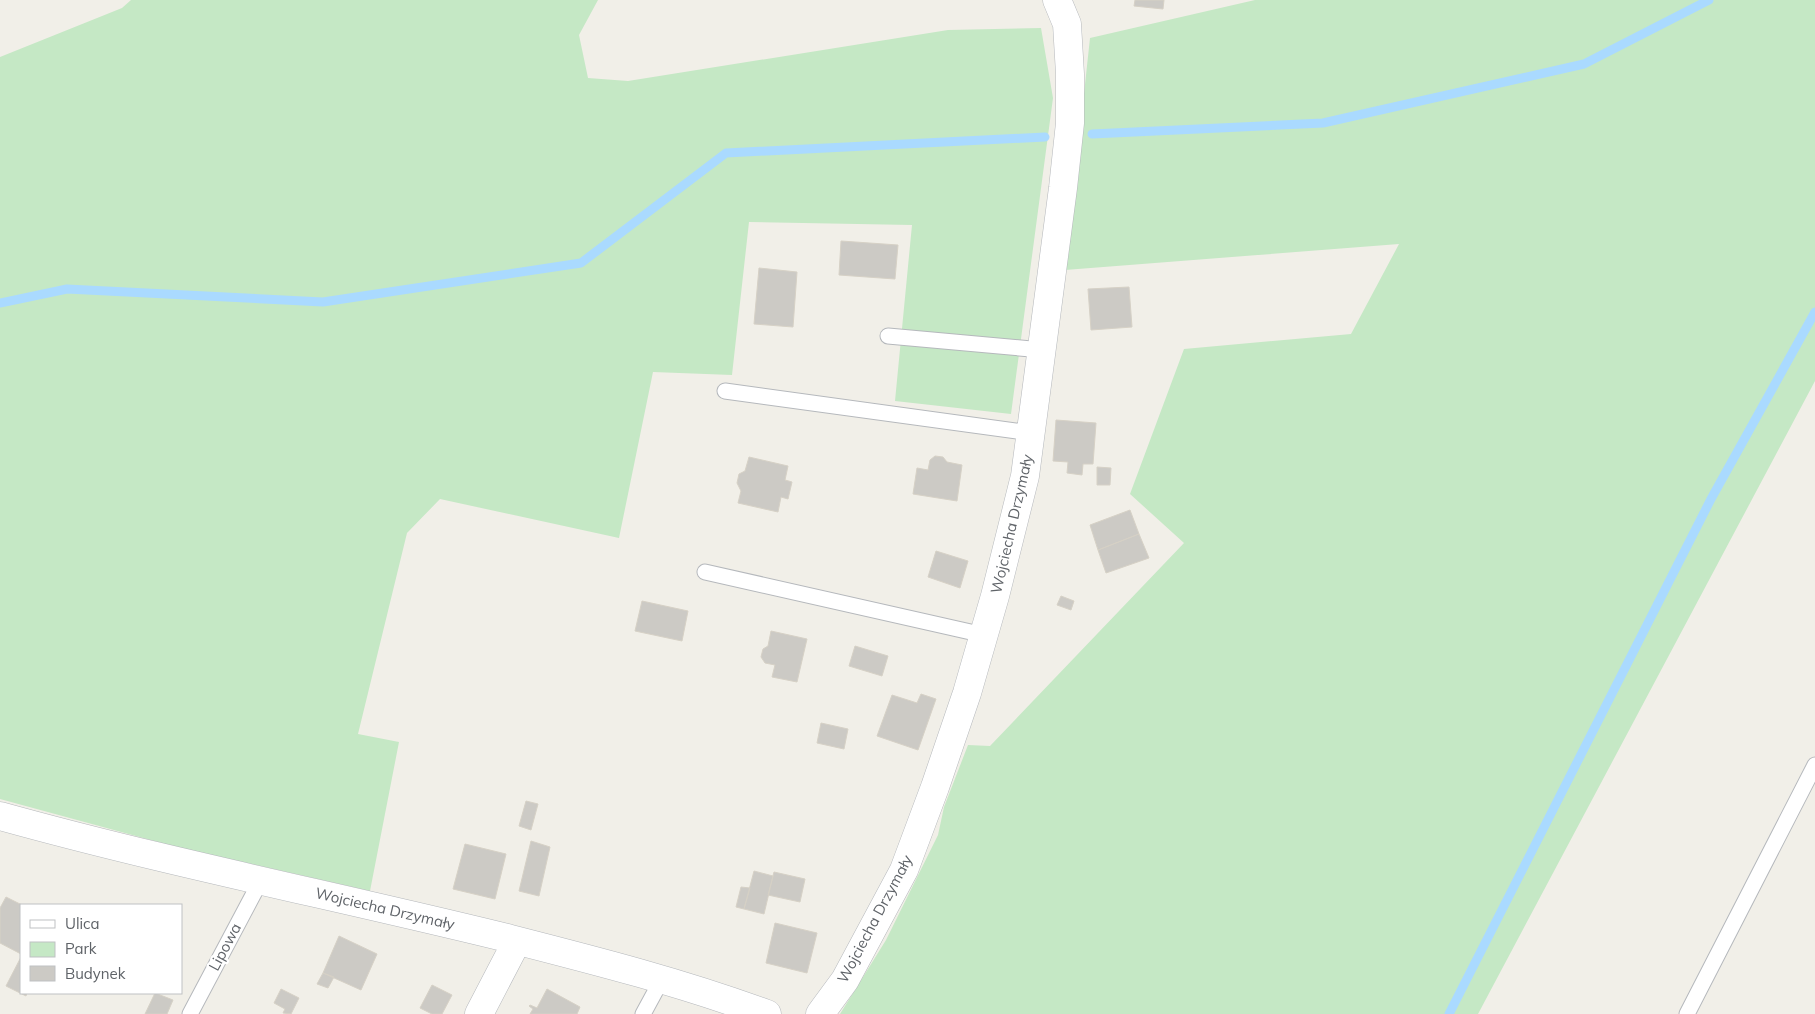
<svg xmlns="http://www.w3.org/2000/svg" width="1815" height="1014" font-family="Mulish,sans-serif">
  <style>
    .green { fill: #c5e8c5 }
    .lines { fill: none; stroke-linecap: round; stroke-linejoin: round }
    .stream { stroke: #aadaff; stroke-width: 9 }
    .building { fill: #cccac5; stroke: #d6d1c6 }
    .lane-casing { stroke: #b5b8bc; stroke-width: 17 }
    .street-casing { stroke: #b5b8bc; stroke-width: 29 }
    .lane { stroke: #fff; stroke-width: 15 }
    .street { stroke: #fff; stroke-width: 28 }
    .labels { text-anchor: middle; stroke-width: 4.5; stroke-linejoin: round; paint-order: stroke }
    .street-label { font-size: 15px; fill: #5f6368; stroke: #fff }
  </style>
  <rect width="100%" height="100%" fill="#f1efe8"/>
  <path class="green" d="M131,0H598L579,35L588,78L628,81L948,30L1041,28L1053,98L1011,414L895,401L912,225L749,222L732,375L653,372L619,538L440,499L407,533L358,734L399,742L370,891L169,845L0,799V57L122,8Z
    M1255,0H1815V381L1478,1014H840L886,940L938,835L944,807L968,745L990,746L1184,543L1130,494L1184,349L1351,334L1399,244L1065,270L1090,38Z"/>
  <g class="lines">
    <path class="stream" d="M1092,134L1323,123L1584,64L1709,0
      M0,303L67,289L323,302L581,263L726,153L1045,137
      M1449,1014L1711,499L1815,312"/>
  </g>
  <path class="building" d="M1135,0H1164L1163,9L1134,6Z
    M841,241L898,245L895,279L839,275Z
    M759,268L797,272L793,327L754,324Z
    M1129,287L1132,327L1091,330L1088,289Z
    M1056,420L1096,423L1093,464H1083L1082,475L1067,473L1068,462L1053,461Z
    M935,456L943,457L947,462L962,465L957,501L913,494L917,468L928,470L930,460Z
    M749,457L788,466L785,480L792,482L788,499L781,497L778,512L738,503L741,491L737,483L739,474L745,471Z
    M1097,467L1111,468L1110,485H1097Z
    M1130,510L1139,534L1098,550L1090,525Z
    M1139,534L1149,558L1106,573L1098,550Z
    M936,551L968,561L960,588L928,577Z
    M1061,596L1074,601L1071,610L1057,605Z
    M642,601L688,611L682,641L635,631Z
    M771,631L807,639L797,682L772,677L775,665L765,663L761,657L763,649L768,646Z
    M855,646L888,656L882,676L849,666Z
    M921,694L936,699L918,750L877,736L892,695L917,703Z
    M821,723L848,729L844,749L817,743Z
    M526,801L538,804L531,830L519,826Z
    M531,841L550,847L539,896L519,891Z
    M465,844L506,854L495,899L453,889Z
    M754,871L773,876L764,914L744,909Z
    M774,872L805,879L800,902L768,895Z
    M741,887L750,888L744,909L736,907Z
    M6,897L22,905L21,954L0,943V908Z
    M775,923L817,933L807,973L766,963Z
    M339,936L377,954L361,990L323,973Z
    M21,957V993H27L26,996L6,986Z
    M323,973L334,977L328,988L317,984Z
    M432,985L452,995L442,1014H432L420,1008Z
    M281,989L299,998L291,1014L283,1013L285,1009L274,1003Z
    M547,989L580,1007L577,1014H530L533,1009L529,1006L530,1005L537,1008Z
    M155,993L173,1000L167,1014H145Z"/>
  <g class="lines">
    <defs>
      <path id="lane" d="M888,336L1042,350
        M725,391L1031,433
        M705,572L984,635
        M190,1014L261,880
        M643,1014L662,979
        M1687,1014L1815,765"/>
      <path id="street" d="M0,816C169,863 341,897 511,939C597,961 683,983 767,1014
        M479,1014L517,941
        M820,1014L845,980L904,870L935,787L967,693L995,596L1025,476L1063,188L1070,123V74L1067,24L1057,0"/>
    </defs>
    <use href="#lane" class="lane-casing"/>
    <use href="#street" class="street-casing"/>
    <use href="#lane" class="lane"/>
    <use href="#street" class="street"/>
  </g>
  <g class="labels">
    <g class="street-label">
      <text transform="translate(1012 524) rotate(-77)" y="5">Wojciecha Drzymały</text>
      <text transform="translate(385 909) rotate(13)" y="5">Wojciecha Drzymały</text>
      <text transform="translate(875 919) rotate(-62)" y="5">Wojciecha Drzymały</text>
      <text transform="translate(225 947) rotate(-62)" y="5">Lipowa</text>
    </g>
  </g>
  <rect x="20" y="904" width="162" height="90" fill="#ffffff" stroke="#bfc1c3"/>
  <rect x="30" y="920" width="25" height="8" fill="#ffffff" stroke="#bfc1c3"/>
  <text x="65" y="929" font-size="15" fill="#5f6368">Ulica</text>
  <rect x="30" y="942" width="25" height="15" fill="#c5e8c5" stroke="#bfc1c3"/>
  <text x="65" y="954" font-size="15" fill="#5f6368">Park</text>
  <rect x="30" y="966" width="25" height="15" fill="#cccac5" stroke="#bfc1c3"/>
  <text x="65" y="979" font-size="15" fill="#5f6368">Budynek</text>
</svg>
